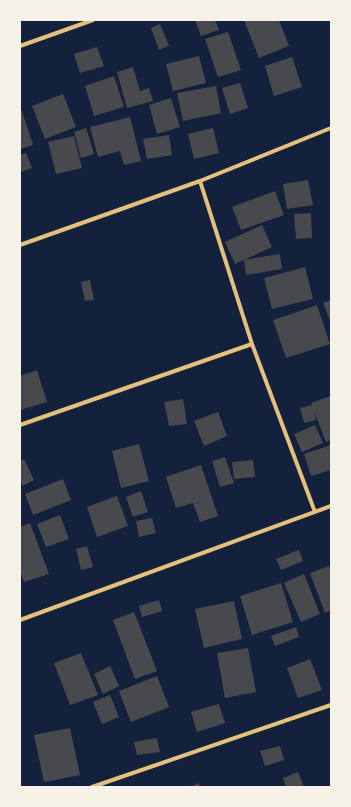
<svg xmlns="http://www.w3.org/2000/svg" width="351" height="807" font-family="'Fira Sans',sans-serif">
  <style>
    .building { fill: #48494c }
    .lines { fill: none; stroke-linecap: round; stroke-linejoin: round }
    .minor { stroke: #e5c07b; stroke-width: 4 }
  </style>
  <rect width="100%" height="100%" fill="#14213d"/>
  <path class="building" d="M195,20H215L219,30L201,36Z
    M244,20H279L289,46L259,58Z
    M160,24L169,46L159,50L151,28Z
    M228,32L241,70L218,77L205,39Z
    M97,47L104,66L80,73L74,54Z
    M199,56L206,83L173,91L166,64Z
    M292,57L302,87L274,96L265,66Z
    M133,67L140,91L149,88L153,101L127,108L117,72Z
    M114,76L124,107L94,116L85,86Z
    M240,83L248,108L230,114L222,88Z
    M216,86L221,113L183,121L177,93Z
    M63,94L76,127L45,139L32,106Z
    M171,98L180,127L157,134L149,105Z
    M20,111H22L33,145L20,149Z
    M130,117L141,161L124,165L120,151L98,157L90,127Z
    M86,128L94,154L81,158L74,132Z
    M213,128L219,153L194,159L188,134Z
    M169,135L172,155L147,159L143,139Z
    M74,136L82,168L56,174L48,142Z
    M26,153L32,168L20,172V155Z
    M308,180L313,205L287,209L283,184Z
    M275,191L284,215L241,230L232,207Z
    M311,213L312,238L296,239L294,214Z
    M262,225L272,247L244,260L280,254L282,269L246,275L244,260L235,264L225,242Z
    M305,267L313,299L272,309L264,278Z
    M90,280L94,300L85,301L81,282Z
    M331,300V323L323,303Z
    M317,305L330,344L286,358L273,320Z
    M37,370L47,402L20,410V376Z
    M331,396V440L326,442L314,411L316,420L304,423L300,408L312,405L311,403Z
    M183,399L187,424L169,426L164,402Z
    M218,412L227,436L204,446L194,421Z
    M315,425L323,443L302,452L294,434Z
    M139,444L149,481L121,488L112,451Z
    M331,445V470L311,476L304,454Z
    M225,457L234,483L220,487L212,461Z
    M24,459L34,480L23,486L20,480V461Z
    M253,460L255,477L234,479L232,462Z
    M201,465L218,516L200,522L193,503L176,508L166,477Z
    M63,479L71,500L33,515L25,494Z
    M141,491L148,512L133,517L126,497Z
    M117,496L128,526L97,537L87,507Z
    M60,515L69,539L46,547L37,524Z
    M152,518L156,533L139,537L136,521Z
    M30,523L49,574L24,582L20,571V527Z
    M87,546L93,567L81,570L76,549Z
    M299,550L303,561L281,570L276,559Z
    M329,566L331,572V610L325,613L310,573Z
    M304,574L320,614L301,622L284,583Z
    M281,583L293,622L252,635L240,596Z
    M159,600L162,611L142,617L139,606Z
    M234,601L242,639L204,648L195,609Z
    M134,612L157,671L135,679L113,620Z
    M296,627L299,637L275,646L271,636Z
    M248,648L256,692L225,698L217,653Z
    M81,653L98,695L70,705L54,663Z
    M310,659L322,690L298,698L287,668Z
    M110,666L119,686L103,694L94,674Z
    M157,676L169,707L131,722L119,691Z
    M110,695L119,717L102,724L93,702Z
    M219,704L225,723L197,732L191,712Z
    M70,728L80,775L44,782L34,735Z
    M157,738L160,752L137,755L134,742Z
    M280,746L284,760L265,766L260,751Z
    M298,772L304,787H286L283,778Z
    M199,783L200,787H189Z"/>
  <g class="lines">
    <path class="minor" d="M20,46L93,20
      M200,181L252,344L315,512
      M20,245L200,181L331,128
      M20,425L252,344
      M20,620L331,506
      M92,787L331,705"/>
  </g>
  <rect width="351" height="807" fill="none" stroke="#f6f1e7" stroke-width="42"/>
</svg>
